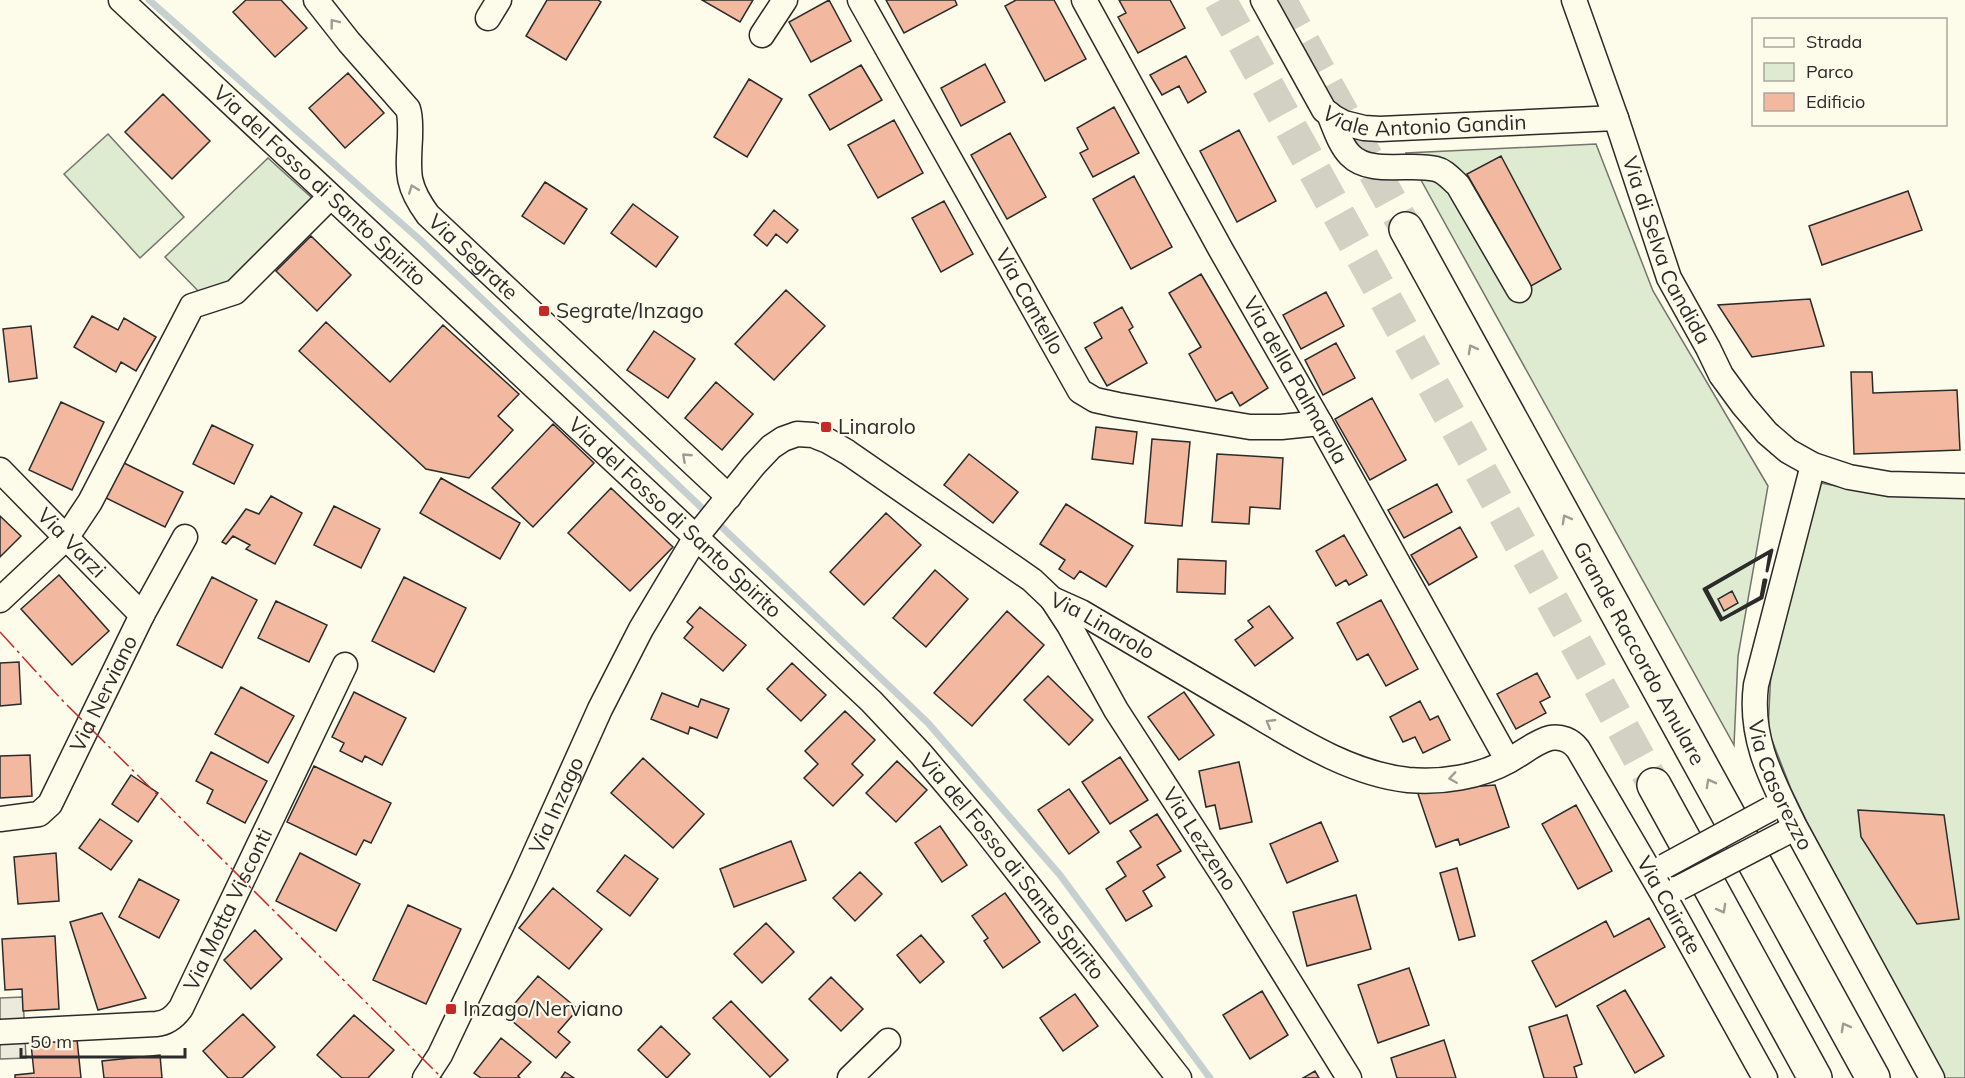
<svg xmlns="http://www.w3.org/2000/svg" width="1965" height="1078" font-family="Mulish,sans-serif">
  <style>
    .green { fill: #deebd1; stroke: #74746e; stroke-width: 1.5 }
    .parking { fill: #eceadb; stroke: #74746e; stroke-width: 1.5 }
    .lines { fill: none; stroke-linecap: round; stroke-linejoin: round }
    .stream { stroke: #c7d0d0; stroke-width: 7 }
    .building { fill: #f2b8a0; stroke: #2b2b2b; stroke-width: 1.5 }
    .highway-tunnel { stroke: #d3d1c4; stroke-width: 33; stroke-dasharray: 33 16; stroke-linecap: butt }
    .minor-casing { stroke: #2b2b2b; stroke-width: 27 }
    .highway-casing { stroke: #2b2b2b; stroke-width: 36 }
    .minor { stroke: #fdfbea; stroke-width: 24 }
    .highway { stroke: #fdfbea; stroke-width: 33 }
    .minor-bridge-casing { stroke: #2b2b2b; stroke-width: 27; stroke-linecap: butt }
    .minor-bridge { stroke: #fdfbea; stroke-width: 24 }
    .fence { stroke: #2b2b2b; stroke-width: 1.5; stroke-dasharray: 8 3; stroke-linecap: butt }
    .wall { stroke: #2b2b2b; stroke-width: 3 }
    .power { stroke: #c62828; stroke-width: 1.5; stroke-dasharray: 21 4.5 3 4.5; stroke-linecap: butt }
    .oneway { stroke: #9e9d94 }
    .poi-dot { fill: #c62828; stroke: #fdfbea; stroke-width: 2 }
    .labels { text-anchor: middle; stroke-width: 4.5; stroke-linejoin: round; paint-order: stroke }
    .street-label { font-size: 21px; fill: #2b2b2b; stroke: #fdfbea }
    .poi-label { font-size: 21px; fill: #2b2b2b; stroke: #fdfbea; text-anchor: start }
  </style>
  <rect width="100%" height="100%" fill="#fdfbea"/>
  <path class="green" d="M108,134L184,217L140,258L64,174Z
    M1596,144L1653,291L1768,486L1738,656L1734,745L1406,153Z
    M268,158L312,198L208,301L165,257Z
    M1816,482L1882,495L1965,497V1078H1944L1807,822L1791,789L1768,730L1771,671Z"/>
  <path class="parking" d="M23,997L26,1058L0,1059V998Z"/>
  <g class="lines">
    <path class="stream" d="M149,0L419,239L928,723L1060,875L1210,1078"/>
  </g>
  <path class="building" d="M246,0H281L307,28L275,57L233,12Z
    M547,0H598L601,2L566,60L526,36Z
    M702,0H753L740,22Z
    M829,0L851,41L811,62L789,22Z
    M886,0H955L957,5L904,33Z
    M1016,0H1054L1086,59L1045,81L1005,6Z
    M1119,0H1170L1185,28L1138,53L1118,17L1126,13Z
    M1186,56L1206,92L1188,103L1179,86L1162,95L1150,75Z
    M985,64L1005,102L961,126L941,88Z
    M861,65L882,100L830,130L809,95Z
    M348,73L384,113L345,148L309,108Z
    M749,79L782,99L747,157L714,137Z
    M163,94L210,141L172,179L125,132Z
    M1114,107L1139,153L1093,177L1080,153L1088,149L1077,128Z
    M894,120L923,173L878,198L848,145Z
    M1239,130L1276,201L1237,222L1200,151Z
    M1010,133L1046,197L1007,219L971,155Z
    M1501,156L1561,269L1531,286L1467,174Z
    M1134,176L1172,247L1131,269L1093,199Z
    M545,182L587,209L564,244L522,216Z
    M1908,191L1922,230L1822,265L1809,226Z
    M944,201L973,254L941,272L912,218Z
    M633,204L678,237L656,267L611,233Z
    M774,210L798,230L787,243L776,234L767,246L754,235Z
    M311,236L351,275L317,311L276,271Z
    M1201,274L1268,388L1240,406L1232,392L1216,401L1189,354L1201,347L1169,293Z
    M786,290L825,326L774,380L735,344Z
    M1326,292L1344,326L1301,349L1283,315Z
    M1810,299L1824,346L1752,357L1718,305Z
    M1122,307L1133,327L1129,330L1147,363L1107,386L1085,348L1102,338L1094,323Z
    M92,316L118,330L124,318L156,337L136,371L121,362L116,372L74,347Z
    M326,322L390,382L443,325L519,394L498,416L513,430L469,478L426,469L299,351Z
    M31,326L37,378L9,382L3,329Z
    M654,331L695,359L668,398L627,370Z
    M1336,343L1355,378L1323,395L1305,360Z
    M1851,372H1872L1873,393L1957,390L1960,450L1854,454Z
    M716,382L753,414L722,450L685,418Z
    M1372,398L1406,460L1370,480L1335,419Z
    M61,402L104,422L72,490L29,470Z
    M553,424L594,463L533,527L492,488Z
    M212,425L253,445L234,484L193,464Z
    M1096,427L1137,432L1133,464L1092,459Z
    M1152,439L1190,442L1182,526L1145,523Z
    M969,454L1018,492L993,523L944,485Z
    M1217,454L1283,458L1280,509L1250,507L1249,524L1212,522Z
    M124,463L183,492L165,527L106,498Z
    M441,478L520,523L500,559L420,513Z
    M1437,484L1452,512L1404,538L1388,510Z
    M611,488L673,547L630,591L568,533Z
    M271,496L302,513L275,564L246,549L250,545L233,536L226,544L222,542L246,509L259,514Z
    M1066,504L1133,546L1106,587L1080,571L1074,579L1059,569L1065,560L1040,544Z
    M334,506L380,529L361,568L314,545Z
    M886,513L921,545L864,605L830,572Z
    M0,516L21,536L0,557Z
    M1460,527L1477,557L1429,585L1411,555Z
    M1344,535L1367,575L1349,585L1346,580L1336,586L1316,551Z
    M1178,559L1226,561L1225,594L1177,592Z
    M935,570L968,599L926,647L893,618Z
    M59,575L109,631L72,665L21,609Z
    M212,577L257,600L222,668L177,645Z
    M404,577L466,608L434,672L372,641Z
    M1732,591L1738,603L1724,611L1718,599Z
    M1381,600L1418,669L1386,686L1368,654L1357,660L1337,623Z
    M276,601L327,625L309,662L258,638Z
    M1269,606L1293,638L1255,666L1235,640L1253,627L1248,621Z
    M700,607L746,645L723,671L684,638L693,627L687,622Z
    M1007,611L1044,645L972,726L934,693Z
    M19,662L21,704L0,706V663Z
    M792,663L826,695L801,721L767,689Z
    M1537,673L1550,697L1540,702L1546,713L1516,729L1497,694Z
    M1048,676L1093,720L1069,745L1024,700Z
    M241,687L294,716L268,763L215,734Z
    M354,692L406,718L382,765L365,756L362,762L340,751L344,743L332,737Z
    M1184,692L1214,735L1179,760L1148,717Z
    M662,693L698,707L701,699L729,709L717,738L690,727L688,734L651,719Z
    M1420,701L1430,720L1438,716L1450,740L1423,753L1415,737L1403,742L1390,717Z
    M845,711L875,740L852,764L863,775L833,806L804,778L818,764L805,751Z
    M211,752L267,781L245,823L207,803L213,790L196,781Z
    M30,755L32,796L0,798V756Z
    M1120,757L1148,800L1110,824L1082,782Z
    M643,758L704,814L673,848L611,793Z
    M897,761L927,790L896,822L866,793Z
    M1239,762L1252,822L1220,829L1215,805L1206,807L1199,771Z
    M314,766L391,803L371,843L364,840L356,855L287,822Z
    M131,775L158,793L138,822L112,804Z
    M1495,785L1509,827L1460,845L1458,839L1436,847L1417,791Z
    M1069,789L1099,832L1069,854L1038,810Z
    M1576,805L1612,871L1578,889L1542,824Z
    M1858,810L1944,815L1959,919L1917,924L1861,837Z
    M1157,814L1181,851L1157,865L1165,877L1143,891L1152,906L1126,921L1106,889L1126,876L1117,862L1141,847L1130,831Z
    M100,819L132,841L111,870L79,848Z
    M1321,822L1338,861L1287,883L1270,844Z
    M940,826L967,865L942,882L915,843Z
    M791,841L806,880L734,907L720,869Z
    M56,853L59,901L18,904L14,857Z
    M300,853L360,884L336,931L276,901Z
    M625,855L658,879L630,916L597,891Z
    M1457,868L1475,936L1459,940L1440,873Z
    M860,872L882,894L855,921L833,898Z
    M139,879L179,900L159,938L119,917Z
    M553,888L602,929L569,969L519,928Z
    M1005,893L1040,942L1003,968L984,941L988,938L972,916Z
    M1356,895L1371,949L1307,966L1293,912Z
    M408,905L461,929L426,1004L373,980Z
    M102,913L146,998L98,1010L70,922Z
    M1649,918L1665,947L1556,1007L1532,961L1606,921L1614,937Z
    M766,923L794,952L762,983L734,954Z
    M255,930L282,959L251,989L224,960Z
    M921,935L944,962L920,983L897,955Z
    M55,936L59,1009L23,1011L22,989L5,990L2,939Z
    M1409,968L1429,1025L1378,1043L1358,985Z
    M538,976L578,1009L558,1032L570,1042L556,1058L505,1015Z
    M831,977L863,1009L841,1031L809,999Z
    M1625,990L1664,1056L1635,1073L1597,1006Z
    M1262,991L1288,1035L1250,1059L1223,1015Z
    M1075,994L1098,1026L1063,1051L1040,1018Z
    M731,1001L788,1060L770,1077L713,1018Z
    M243,1014L275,1047L242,1078H228L203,1051Z
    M354,1015L394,1050L368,1078H342L317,1055Z
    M1567,1015L1582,1064L1574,1067L1577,1078H1544L1529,1027Z
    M661,1026L690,1054L667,1078L638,1050Z
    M501,1038L531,1062L518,1076L520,1078H481L474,1073Z
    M77,1039L81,1078H15V1075L34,1073L31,1044Z
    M1444,1040L1456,1078H1397L1391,1058Z
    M160,1055L162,1078H104L102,1061Z
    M1315,1071L1319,1078H1303Z
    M565,1072L574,1078H561Z"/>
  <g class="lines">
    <path class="highway-tunnel" d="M1220,0L1654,785
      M1280,0L1406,229"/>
    <defs>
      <g id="minor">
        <path id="s1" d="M121,0L871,701L921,754L981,825L1179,1078"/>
        <path id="s2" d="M316,0L349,42L408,109C411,118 410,128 410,138C408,173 406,185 428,215L729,497"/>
        <path id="s3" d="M860,0L1080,391L1095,400L1118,405L1250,427H1281L1320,423"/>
        <path id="s4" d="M1084,0L1221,250L1320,423L1508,761"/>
        <path id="s5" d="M1263,0L1324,110L1333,117L1344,123L1364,128L1380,129L1616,118"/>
        <path id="s6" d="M1574,0L1616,118L1669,278L1708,348L1721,375L1743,405L1767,433L1788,451L1813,465L1849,477L1889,484L1965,486"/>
        <path d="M488,18L499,0"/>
        <path d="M762,35L785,0"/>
        <path d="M1329,114C1335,128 1340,145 1350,155C1370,176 1412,162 1436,169C1445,171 1451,179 1458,185L1519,290"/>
        <path id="s7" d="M1813,465L1756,685C1749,739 1772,780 1795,827L1932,1078"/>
        <path id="s8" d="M0,470L142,615"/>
        <path id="s9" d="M1052,599L1069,625L1116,710L1230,886L1349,1078"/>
        <path d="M0,600L66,538L90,502L192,306L235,292L330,197"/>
        <path id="s10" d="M0,819L39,814L50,804L142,615L185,537"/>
        <path id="s11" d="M0,1032L156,1024C167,1023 174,1018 181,1008L345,665"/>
        <path id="s12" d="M425,1078L440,1055L524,878L600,709L641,629L696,537L754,465L771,447L783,439L797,434L813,435L828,441L847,452L1032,580L1052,599L1081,612C1132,642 1183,672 1234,702C1288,733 1345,773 1408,780C1442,783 1480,777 1510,760C1523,753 1535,742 1550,738C1561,736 1571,740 1578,749L1664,896L1765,1078"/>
        <path d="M850,1078L888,1041"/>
      </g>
      <g id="highway">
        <path id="s13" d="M1406,229C1562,512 1716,796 1873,1078"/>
        <path d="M1654,785L1815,1078"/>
      </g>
    </defs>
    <use href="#minor" class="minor-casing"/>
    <use href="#highway" class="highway-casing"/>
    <use href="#minor" class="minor"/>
    <use href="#highway" class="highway"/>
    <defs>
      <path id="minor-bridge" d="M1665,866L1770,809
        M1679,888L1785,833"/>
    </defs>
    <use href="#minor-bridge" class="minor-bridge-casing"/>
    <use href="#minor-bridge" class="minor-bridge"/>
    <path class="fence" d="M1765,580L1762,598L1722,620L1705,589L1771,552L1767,571"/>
    <path class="wall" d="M1772,550L1767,571L1770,552L1706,589L1722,619L1761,597L1764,580H1766L1762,598L1721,620L1704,589Z"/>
    <path class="power" d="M0,632L61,699L442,1078"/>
  </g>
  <defs><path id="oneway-chevron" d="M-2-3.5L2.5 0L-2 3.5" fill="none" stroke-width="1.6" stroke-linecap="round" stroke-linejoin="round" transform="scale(1.5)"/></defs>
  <g class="oneway">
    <use href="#oneway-chevron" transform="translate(334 23) rotate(-128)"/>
    <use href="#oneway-chevron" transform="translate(413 189) rotate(-111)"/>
    <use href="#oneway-chevron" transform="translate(1472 349) rotate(-119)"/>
    <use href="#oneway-chevron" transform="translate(686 457) rotate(-137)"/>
    <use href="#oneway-chevron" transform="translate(1566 519) rotate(-119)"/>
    <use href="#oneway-chevron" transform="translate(1270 723) rotate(-150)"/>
    <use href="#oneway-chevron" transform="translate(1453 778) rotate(172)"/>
    <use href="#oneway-chevron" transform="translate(1710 783) rotate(-118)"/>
    <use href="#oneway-chevron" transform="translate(1722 909) rotate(61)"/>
    <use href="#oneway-chevron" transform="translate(1845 1027) rotate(-119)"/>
  </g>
  <g class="poi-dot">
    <rect x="538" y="305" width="12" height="12" rx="3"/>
    <rect x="820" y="421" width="12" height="12" rx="3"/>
    <rect x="445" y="1003" width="12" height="12" rx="3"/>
  </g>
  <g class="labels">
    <g class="street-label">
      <text dy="7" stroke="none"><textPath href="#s5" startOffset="230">Viale Antonio Gandin</textPath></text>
      <text dy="7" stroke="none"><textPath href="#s1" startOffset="272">Via del Fosso di Santo Spirito</textPath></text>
      <text dy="7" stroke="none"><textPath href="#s6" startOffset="267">Via di Selva Candida</textPath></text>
      <text dy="7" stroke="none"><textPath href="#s2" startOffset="315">Via Segrate</textPath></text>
      <text dy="7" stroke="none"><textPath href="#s3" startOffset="346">Via Cantello</textPath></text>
      <text dy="7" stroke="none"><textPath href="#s4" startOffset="435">Via della Palmarola</textPath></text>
      <text dy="7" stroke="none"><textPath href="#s1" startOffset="758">Via del Fosso di Santo Spirito</textPath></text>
      <text dy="7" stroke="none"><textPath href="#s8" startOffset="102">Via Varzi</textPath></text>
      <text dy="7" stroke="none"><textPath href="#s12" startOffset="1116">Via Linarolo</textPath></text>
      <text dy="7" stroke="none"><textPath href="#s13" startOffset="484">Grande Raccordo Anulare</textPath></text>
      <text dy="7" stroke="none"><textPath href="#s10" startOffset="177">Via Nerviano</textPath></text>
      <text dy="7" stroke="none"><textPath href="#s7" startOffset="332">Via Casorezzo</textPath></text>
      <text dy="7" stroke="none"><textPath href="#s12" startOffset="303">Via Inzago</textPath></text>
      <text dy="7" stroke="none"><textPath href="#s9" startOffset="282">Via Lezzeno</textPath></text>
      <text dy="7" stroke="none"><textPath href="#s1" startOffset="1244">Via del Fosso di Santo Spirito</textPath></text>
      <text dy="7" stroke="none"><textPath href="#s12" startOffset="1824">Via Cairate</textPath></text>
      <text dy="7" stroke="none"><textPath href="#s11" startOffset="296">Via Motta Visconti</textPath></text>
    </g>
    <g class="poi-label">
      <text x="556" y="318">Segrate/Inzago</text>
      <text x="838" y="434">Linarolo</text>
      <text x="463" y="1016">Inzago/Nerviano</text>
    </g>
  </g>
  <rect x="1752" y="18" width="195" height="108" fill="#fdfbea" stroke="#a9a89e" stroke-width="1.5"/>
  <rect x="1764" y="38" width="30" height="9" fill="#fdfbea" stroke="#a9a89e" stroke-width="1.5"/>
  <text x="1806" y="48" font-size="18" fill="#2b2b2b">Strada</text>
  <rect x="1764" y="63" width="30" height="18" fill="#deebd1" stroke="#a9a89e" stroke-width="1.5"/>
  <text x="1806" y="78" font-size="18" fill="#2b2b2b">Parco</text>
  <rect x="1764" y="93" width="30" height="18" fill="#f2b8a0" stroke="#a9a89e" stroke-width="1.5"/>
  <text x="1806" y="108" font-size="18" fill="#2b2b2b">Edificio</text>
  <path d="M21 1048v9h164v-9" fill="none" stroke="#2b2b2b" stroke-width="3"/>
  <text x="30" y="1048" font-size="18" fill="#2b2b2b" stroke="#fdfbea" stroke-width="4.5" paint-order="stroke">50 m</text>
</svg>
